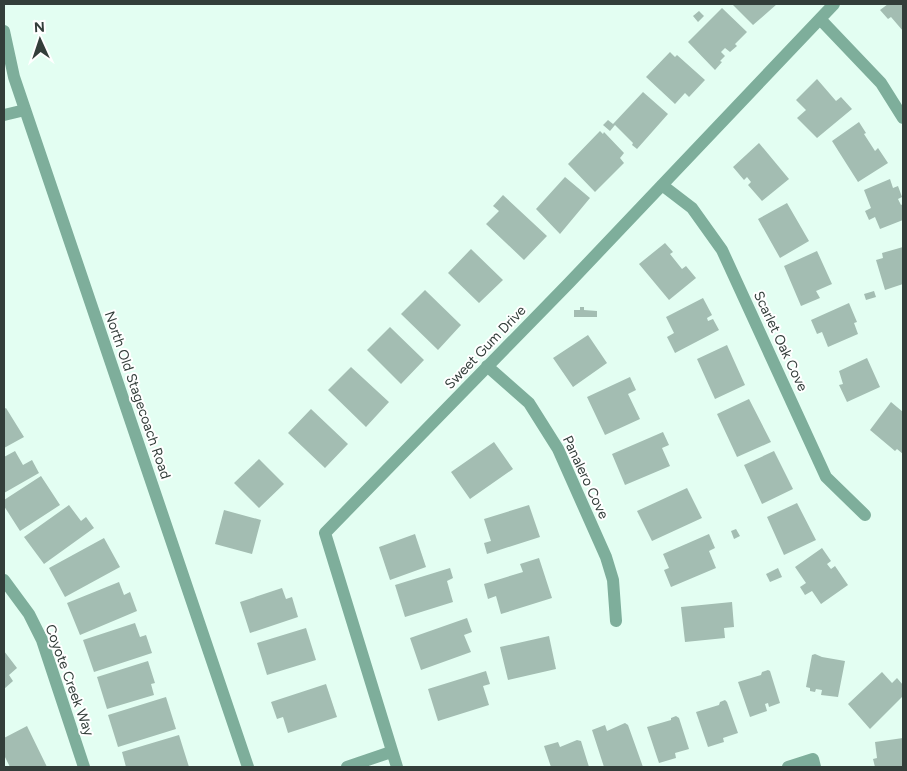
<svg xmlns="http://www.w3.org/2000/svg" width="907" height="771" font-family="Figtree,sans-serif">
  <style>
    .building { fill: #a3bdb2 }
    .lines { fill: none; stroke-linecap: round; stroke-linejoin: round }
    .minor { stroke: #7eae9b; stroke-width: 12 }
    .labels { text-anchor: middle; stroke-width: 4; stroke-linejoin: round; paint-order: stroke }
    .street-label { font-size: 14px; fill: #333e3a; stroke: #fff }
  </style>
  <rect width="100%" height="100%" fill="#e3fef2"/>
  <path class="building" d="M732,4H777L753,25Z
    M888,4H903V31L891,17L888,19L880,10Z
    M722,8L747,32L735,44L737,46L730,52L725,48L721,52L725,56L720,61L722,62L715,70L688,42Z
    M699,11L704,16L698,22L693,16Z
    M670,52L675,57L677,55L705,80L689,97L685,93L675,104L646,77Z
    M817,79L836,101L841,97L852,109L817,138L797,118L806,110L796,100Z
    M643,92L668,114L637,149L632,145L633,143L615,125L610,131L603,125L608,120L613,124Z
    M859,122L866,133L864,134L875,151L878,148L888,163L858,182L832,141Z
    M600,131L603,134L604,132L624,153L620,158L624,163L595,192L568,164Z
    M759,143L789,179L762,201L748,185L751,182L747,177L744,180L733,167Z
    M565,177L590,198L560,234L536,209Z
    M890,179L893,188L898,186L902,197L898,199L901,205L903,204V220L880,229L875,217L869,220L865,211L871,208L864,190Z
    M503,195L547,236L524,260L486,224L499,211L493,206Z
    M787,203L809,241L780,258L758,219Z
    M665,243L673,252L670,254L682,269L686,266L696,278L669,300L639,264Z
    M903,247V284L885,290L876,260L883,258L882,253Z
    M471,249L503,280L479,303L448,273Z
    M817,251L832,284L816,291L820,298L801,306L784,266Z
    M425,290L461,325L438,350L401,314Z
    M874,291L876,297L866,300L864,294Z
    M703,298L712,315L707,318L708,321L713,319L719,330L675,353L667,337L674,333L666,317Z
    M849,303L857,322L854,323L858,334L828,347L822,332L817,334L811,320Z
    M580,307H584V310L597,311V317H574V310H580Z
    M390,327L424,360L401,384L367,350Z
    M588,335L607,363L573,387L553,358Z
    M727,345L745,385L715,399L697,359Z
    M867,358L880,387L847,402L839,385L843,384L839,371Z
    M351,367L389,402L366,427L328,390Z
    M630,377L636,390L628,394L640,419L605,435L587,397Z
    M749,399L771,442L737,457L717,414Z
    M891,402L903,412V454L897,449L895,451L870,430Z
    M6,408L24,437L4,448V409Z
    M311,409L348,444L325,468L288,433Z
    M663,432L669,445L662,448L670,466L625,485L612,454Z
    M494,442L513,469L470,499L451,472Z
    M15,451L23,465L32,460L39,473L4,493V457Z
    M774,451L793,489L762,504L744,465Z
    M259,459L284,484L259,508L234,483Z
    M41,476L60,505L20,531L4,506V500Z
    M687,488L702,518L652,541L637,511Z
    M797,503L816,540L784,555L767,517Z
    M69,505L81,521L86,517L94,528L44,564L24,537Z
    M529,505L540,537L487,554L484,543L491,541L484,519Z
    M224,510L261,520L252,554L215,544Z
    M736,529L740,536L734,539L731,531Z
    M415,534L426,567L390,580L379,547Z
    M709,534L715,548L709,551L716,568L671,587L664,570L669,568L663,554Z
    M104,538L120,567L65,597L49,568Z
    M822,548L831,561L827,564L831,569L835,566L848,585L821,604L812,591L805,595L800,587L806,583L795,567Z
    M539,558L552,598L501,614L496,596L488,599L484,584L523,572L520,564Z
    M450,568L453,578L447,581L453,602L405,617L395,585Z
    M778,568L782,577L770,582L766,574Z
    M119,582L124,595L130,592L137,611L80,635L67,603Z
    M282,588L286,599L292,597L298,617L250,633L240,602Z
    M732,602L734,627L724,628L725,638L685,642L681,607Z
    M467,618L472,632L464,635L471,652L421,670L410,638Z
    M135,623L140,637L146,635L152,653L94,672L83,640Z
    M306,628L316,660L267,675L257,643Z
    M549,636L556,669L508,680L500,647Z
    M4,651L17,668L9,675L13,681L4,689Z
    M815,654L822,657L845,661L838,697L821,695L822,690L816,689L815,692L810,691V688L806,687L812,655Z
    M148,661L155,683L151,684L154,695L107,709L97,677Z
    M768,670L770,671L780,703L769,707L768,703L765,704L767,711L750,717L738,682L761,675L762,672Z
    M486,671L490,684L483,686L489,705L438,721L428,689Z
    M882,672L892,683L897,678L903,685V696L870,729L848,704Z
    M326,684L337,717L288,733L283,717L277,719L271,702Z
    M166,697L176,729L118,747L108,715Z
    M725,700L727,702L738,733L723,738L724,742L708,747L696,712L719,705L720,702Z
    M676,716L679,718L689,749L675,753L676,758L659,763L647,727L671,720V718Z
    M625,723L628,725L643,767H604L592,730L605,725L607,731Z
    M27,726L47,767H10L4,755V738Z
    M179,735L189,767H126L122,752Z
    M903,738V767H875L873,759L877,758L875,742Z
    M577,740L581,741L589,767H551L544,746L558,742L560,747Z"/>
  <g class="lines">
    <path class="minor" d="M820,19L881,83L903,118
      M4,31L14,77L248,767
      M4,115L25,110
      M662,185L692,208L722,250L826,477L865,515
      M487,366L529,403L558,449L606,557L613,580L616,621
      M4,580L29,614L42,640L84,767
      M347,767L391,752
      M397,767L325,533L569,283L834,4
      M788,767L813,759L815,767"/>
  </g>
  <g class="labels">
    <g class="street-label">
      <text transform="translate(781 341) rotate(65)" y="5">Scarlet Oak Cove</text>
      <text transform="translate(485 347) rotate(-46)" y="5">Sweet Gum Drive</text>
      <text transform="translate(138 395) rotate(71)" y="5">North Old Stagecoach Road</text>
      <text transform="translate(586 477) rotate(65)" y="5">Panalero Cove</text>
      <text transform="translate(70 680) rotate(70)" y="5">Coyote Creek Way</text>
    </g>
  </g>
  <rect width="907" height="771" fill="none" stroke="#333e3a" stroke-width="10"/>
  <g transform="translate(40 40) rotate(357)" stroke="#ffffff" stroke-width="4" paint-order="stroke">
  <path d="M0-4L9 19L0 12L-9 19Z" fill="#333e3a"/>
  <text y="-8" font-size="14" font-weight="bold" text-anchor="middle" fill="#333e3a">N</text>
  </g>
</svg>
